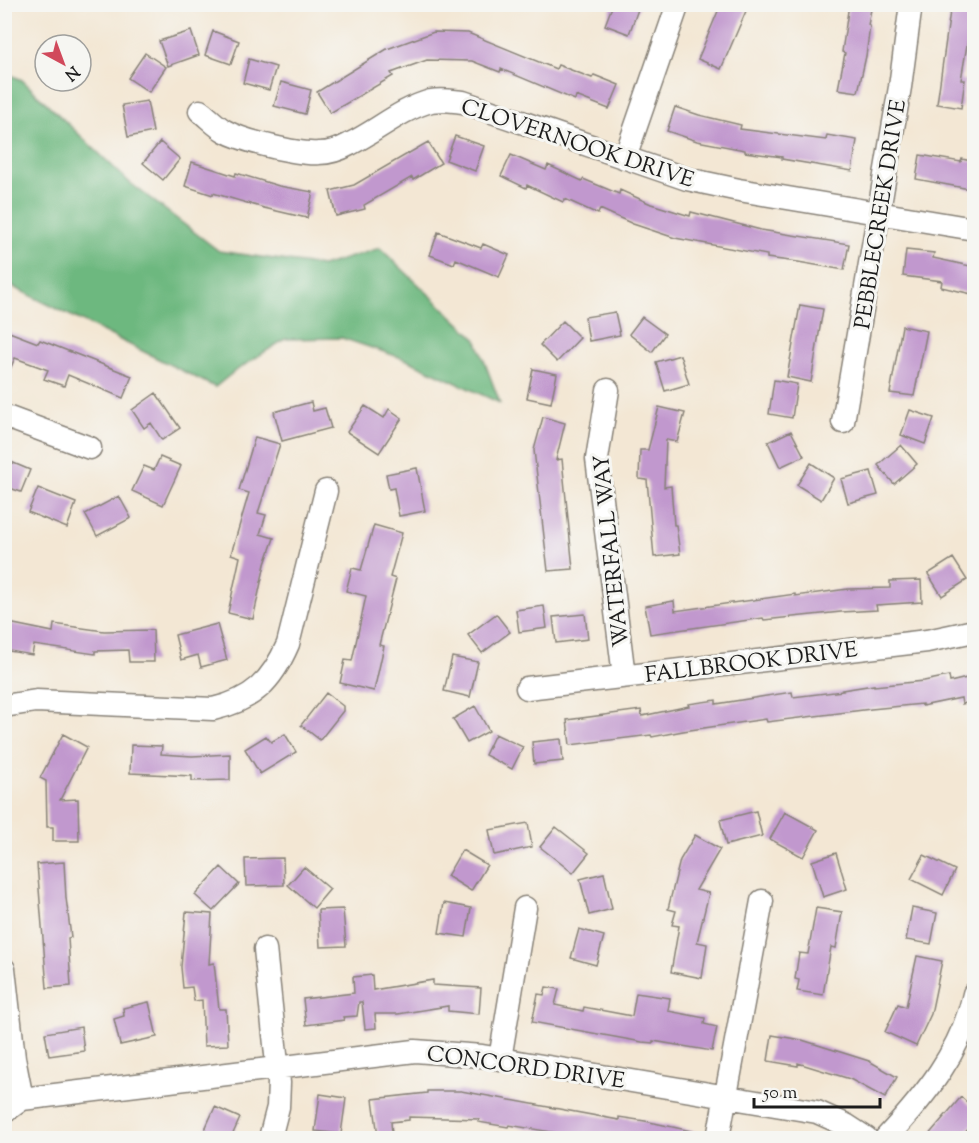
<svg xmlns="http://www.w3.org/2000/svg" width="979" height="1143" font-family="'Sorts Mill Goudy',serif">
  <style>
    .forest { fill: #6db87f; stroke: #446a4e; stroke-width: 1.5 }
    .building { fill: #c198ce }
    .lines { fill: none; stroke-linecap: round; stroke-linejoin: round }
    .minor-casing { stroke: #888278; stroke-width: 25 }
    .minor { stroke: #fff; stroke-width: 22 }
    .labels { text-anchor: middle; stroke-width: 6; stroke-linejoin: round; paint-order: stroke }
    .street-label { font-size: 22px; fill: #1c1c1c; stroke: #f6f6f2 }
  </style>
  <rect width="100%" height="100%" fill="#f6f6f2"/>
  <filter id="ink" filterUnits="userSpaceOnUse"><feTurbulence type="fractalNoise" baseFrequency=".0167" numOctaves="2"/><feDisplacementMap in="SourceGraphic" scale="12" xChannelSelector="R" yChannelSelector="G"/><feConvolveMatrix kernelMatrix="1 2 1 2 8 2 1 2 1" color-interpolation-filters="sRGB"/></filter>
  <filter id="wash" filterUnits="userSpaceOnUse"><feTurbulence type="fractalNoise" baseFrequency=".008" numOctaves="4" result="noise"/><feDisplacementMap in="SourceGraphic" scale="24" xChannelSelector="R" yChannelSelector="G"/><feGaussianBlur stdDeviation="1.35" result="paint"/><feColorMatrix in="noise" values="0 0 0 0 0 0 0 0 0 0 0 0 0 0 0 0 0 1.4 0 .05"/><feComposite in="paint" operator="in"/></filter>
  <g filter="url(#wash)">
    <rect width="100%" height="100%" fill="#f3e7d4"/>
    <path class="forest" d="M4,72L22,80L129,182L219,251L322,266L380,248L476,339L500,403L405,359L342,338L285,339L235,371L215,387L5,283Z"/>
    <g id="blocks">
      <path class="building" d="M613,4H640L629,34L605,25Z
        M721,4H749L721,69L698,59Z
        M849,4H872L868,25L870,26L866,56L858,92L838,89L845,53L842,52Z
        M951,4H974L961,80H965L961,108L937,104Z
        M191,31L199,55L168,66L159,41Z
        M213,31L239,41L231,64L205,55Z
        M434,32L468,33L556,69L558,65L592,78L594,75L619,85L609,109L576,96L575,100L501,69L500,72L472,61L427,60L391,73L393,76L330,113L317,92L387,49Z
        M145,53L166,67L149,92L128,78Z
        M249,59L276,67L269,90L243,83Z
        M281,82L311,90L305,114L274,106Z
        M147,101L153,132L128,137L122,105Z
        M675,107L699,115L741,125L740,129L826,140L827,135L857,140L852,171L782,159V157L745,152V150L697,141L667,131Z
        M455,136L484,146L475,171L446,160Z
        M160,142L180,159L163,180L143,163Z
        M428,142L441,163L413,180L412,177L364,205L365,209L336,216L330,191L354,185Z
        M511,155L546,170L548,165L582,181L583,179L619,194L620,190L651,204L690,216L691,212L761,230L849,244L844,270L798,262L767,258V255L675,238L633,224L600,209L598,214L565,199L563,202L527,185L526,188L501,176Z
        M920,155L961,162L962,159L975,162V190L916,179Z
        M192,162L235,176L236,173L279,186L313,192L307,218L264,208L213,193V195L185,186Z
        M438,232L481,248L483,244L509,255L499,277L456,259L454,264L430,255Z
        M906,250L934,253L933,258L975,267L972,294L941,287L942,281L903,276Z
        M800,305L823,309L811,382L787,377Z
        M615,312L620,335L589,341L585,317Z
        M642,317L665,334L652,352L629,334Z
        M563,321L580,338L557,362L540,345Z
        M902,326L927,331L914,396L890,393Z
        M4,330L38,343L40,340L132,376L123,398L68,375L64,386L44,379L48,370L15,358L4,383Z
        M680,355L689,384L665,391L656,362Z
        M533,369L557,374L551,403L527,398Z
        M774,380L797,384L792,418L769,414Z
        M156,393L180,428L162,440L151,423L144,428L132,410Z
        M311,402L313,411L325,408L331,428L282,441L274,412Z
        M365,406L384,418L389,409L402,418L379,453L347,432Z
        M659,407L685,413L677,442L666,440L664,487L671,486L674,525H676L680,554L654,557L647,480L639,479L640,450H648Z
        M910,410L934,418L925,444L901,435Z
        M543,417L565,423L556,460L562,459L573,569L548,571L534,450Z
        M791,431L804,456L780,467L768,442Z
        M255,437L280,444L258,513L266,515L260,534L274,538L265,564L253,619L228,613L240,557L231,554L249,493L239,490Z
        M901,445L917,464L894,484L878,465Z
        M160,457L181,466L163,505L132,491L144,466L154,470Z
        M4,459L30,470L21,492L4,486Z
        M811,463L834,478L821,500L797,485Z
        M417,468L425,511L399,516L394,488L389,489L386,474Z
        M871,471L878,495L848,503L841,479Z
        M38,488L76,503L67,528L28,512Z
        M119,496L131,518L97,536L85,514Z
        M374,525L402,533L390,577L396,579L379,645L384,646L374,691L340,683L345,660L352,661L366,596L346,591L352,568L361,570Z
        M953,558L967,580L942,596L928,574Z
        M921,580L922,602L876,605L877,610L841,612L764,620L763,618L650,634L645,606L674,601L675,611L795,594V596L848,589L890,588V581Z
        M544,606L547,628L519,632L516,610Z
        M496,614L510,632L482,653L468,635Z
        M585,614L588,639L556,643L553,617Z
        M4,622L53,632L54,624L104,631L153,630L154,662H129L128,650L95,651V654L34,645L32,655L4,650Z
        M217,624L227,660L201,667L198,655L181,660L175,635Z
        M452,657L478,662L470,697L444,691Z
        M949,676L950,682L975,676V701L962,704L961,698L922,706V704L871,709L767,722L766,719L683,731L652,737L651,735L570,745L567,720L641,710L642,716L689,706L688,704L716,700V704L792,692L793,697L843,691L842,690L874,685V686L924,681Z
        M326,693L343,706V711L320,740L301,725Z
        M475,706L489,731L467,743L453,719Z
        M63,734L87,747L60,800L78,799L79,841H53V827H47L46,781L40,778Z
        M285,734L296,752L260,774L245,749L266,736L271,742Z
        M495,734L523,747L512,769L485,755Z
        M561,739L563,761L534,764L532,742Z
        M131,745L162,746L161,754L192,756L230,754V780L192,781V776L130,773Z
        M756,811L762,836L726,845L720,820Z
        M785,812L818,830L803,857L770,839Z
        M528,823L532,847L494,855L489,830Z
        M556,827L589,853L573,873L540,847Z
        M695,835L720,849L696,890L709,893L697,942L707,944L702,978L671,972L679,926L672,925L676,911L668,909L680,860Z
        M462,850L487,865L471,891L447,876Z
        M836,853L847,889L823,897L812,861Z
        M924,855L955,870L943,895L911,879Z
        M283,858L284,885L246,886L245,859Z
        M64,862L66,898L71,937L68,938L71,986L47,988L37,864Z
        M221,867L239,884L213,911L195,895Z
        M304,867L330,889L314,908L288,885Z
        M604,873L612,909L589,915L580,879Z
        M444,903L471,908L466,937L439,933Z
        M816,908L842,912L836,948L831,947L823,995L797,991L799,980L795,979L799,953L808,954Z
        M912,908L937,913L931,944L906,940Z
        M343,909L346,946L320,947L318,910Z
        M186,912L212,914L209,964L214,963L219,1009H226L228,1045L204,1046L202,1000L194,1001L192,987L183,988L181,967Z
        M579,929L604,936L596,965L571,958Z
        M917,956L942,961L931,1014L916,1046L885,1032L898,1004L906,1007Z
        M372,975L373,990L433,980V985L481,988L479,1014L448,1011V1006L398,1014H375L376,1028L365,1029L362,1002H359L357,1016L343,1017L344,1020L306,1025L303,999L354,993L353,977Z
        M546,987L559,989L555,1005L583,1011L584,1007L632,1016L636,993L670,998L668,1011L705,1018L704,1024L717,1027L712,1051L653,1041V1043L642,1042L532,1022L538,994L544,995Z
        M149,1002L157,1037L120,1045L114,1019L124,1016L123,1008Z
        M81,1027L84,1051L49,1056L45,1033Z
        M772,1035L802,1040L869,1061L897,1077L885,1098L850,1079L798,1063V1066L768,1061Z
        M427,1091H461L619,1120V1117L645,1121L696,1132L695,1138H563L564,1134L509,1125L508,1127L478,1122L479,1119L409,1117V1120L391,1122L392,1134L378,1136L373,1099L427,1093Z
        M320,1094L346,1098L341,1134L315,1131Z
        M961,1097L975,1109V1122L960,1138H926Z
        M215,1107L240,1118L231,1138H201Z"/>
    </g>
  </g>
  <g filter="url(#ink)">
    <use href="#blocks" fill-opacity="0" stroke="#888278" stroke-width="1.5"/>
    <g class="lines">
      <defs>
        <path id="minor" d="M200,111C208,117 216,126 225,131C243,141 299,155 319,153C329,153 341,149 350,144C377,131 401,109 431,101C442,99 453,101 463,102L687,179L739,190L974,229
          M625,158L678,4
          M608,390L597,459L624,676
          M4,416L90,448
          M843,422L900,87L911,4
          M527,688L927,641L974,631
          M4,706L36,701L213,709C253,700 272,681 288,644L326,491
          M265,949L279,1083L278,1107L270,1138
          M4,969L14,1058L22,1099
          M500,1059L525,908
          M4,1112L22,1099L415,1051L482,1056L817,1112L846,1125L866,1138
          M718,1138L762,901
          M886,1138C924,1097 962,1051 974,994"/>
      </defs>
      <use href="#minor" class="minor-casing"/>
      <use href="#minor" class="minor"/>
    </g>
  </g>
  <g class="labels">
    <g class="street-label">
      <text transform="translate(578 142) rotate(18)" y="8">CLOVERNOOK DRIVE</text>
      <text transform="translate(879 214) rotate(-81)" y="8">PEBBLECREEK DRIVE</text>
      <text transform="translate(610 551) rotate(-96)" y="8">WATERFALL WAY</text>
      <text transform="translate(751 661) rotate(-7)" y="8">FALLBROOK DRIVE</text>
      <text transform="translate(526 1066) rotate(8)" y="8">CONCORD DRIVE</text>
    </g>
  </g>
  <rect width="979" height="1143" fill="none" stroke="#f6f6f2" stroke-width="24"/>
  <g transform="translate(63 63) rotate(139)"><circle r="28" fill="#f6f6f2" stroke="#9f9f9c" stroke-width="1.5"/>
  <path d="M0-4.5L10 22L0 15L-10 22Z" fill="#d1495b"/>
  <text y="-9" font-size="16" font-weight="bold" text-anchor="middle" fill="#1c1c1c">N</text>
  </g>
  <path d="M754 1098v9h126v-9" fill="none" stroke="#1c1c1c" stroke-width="3"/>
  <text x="763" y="1098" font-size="18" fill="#1c1c1c" stroke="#f6f6f2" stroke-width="4.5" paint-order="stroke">50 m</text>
</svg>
